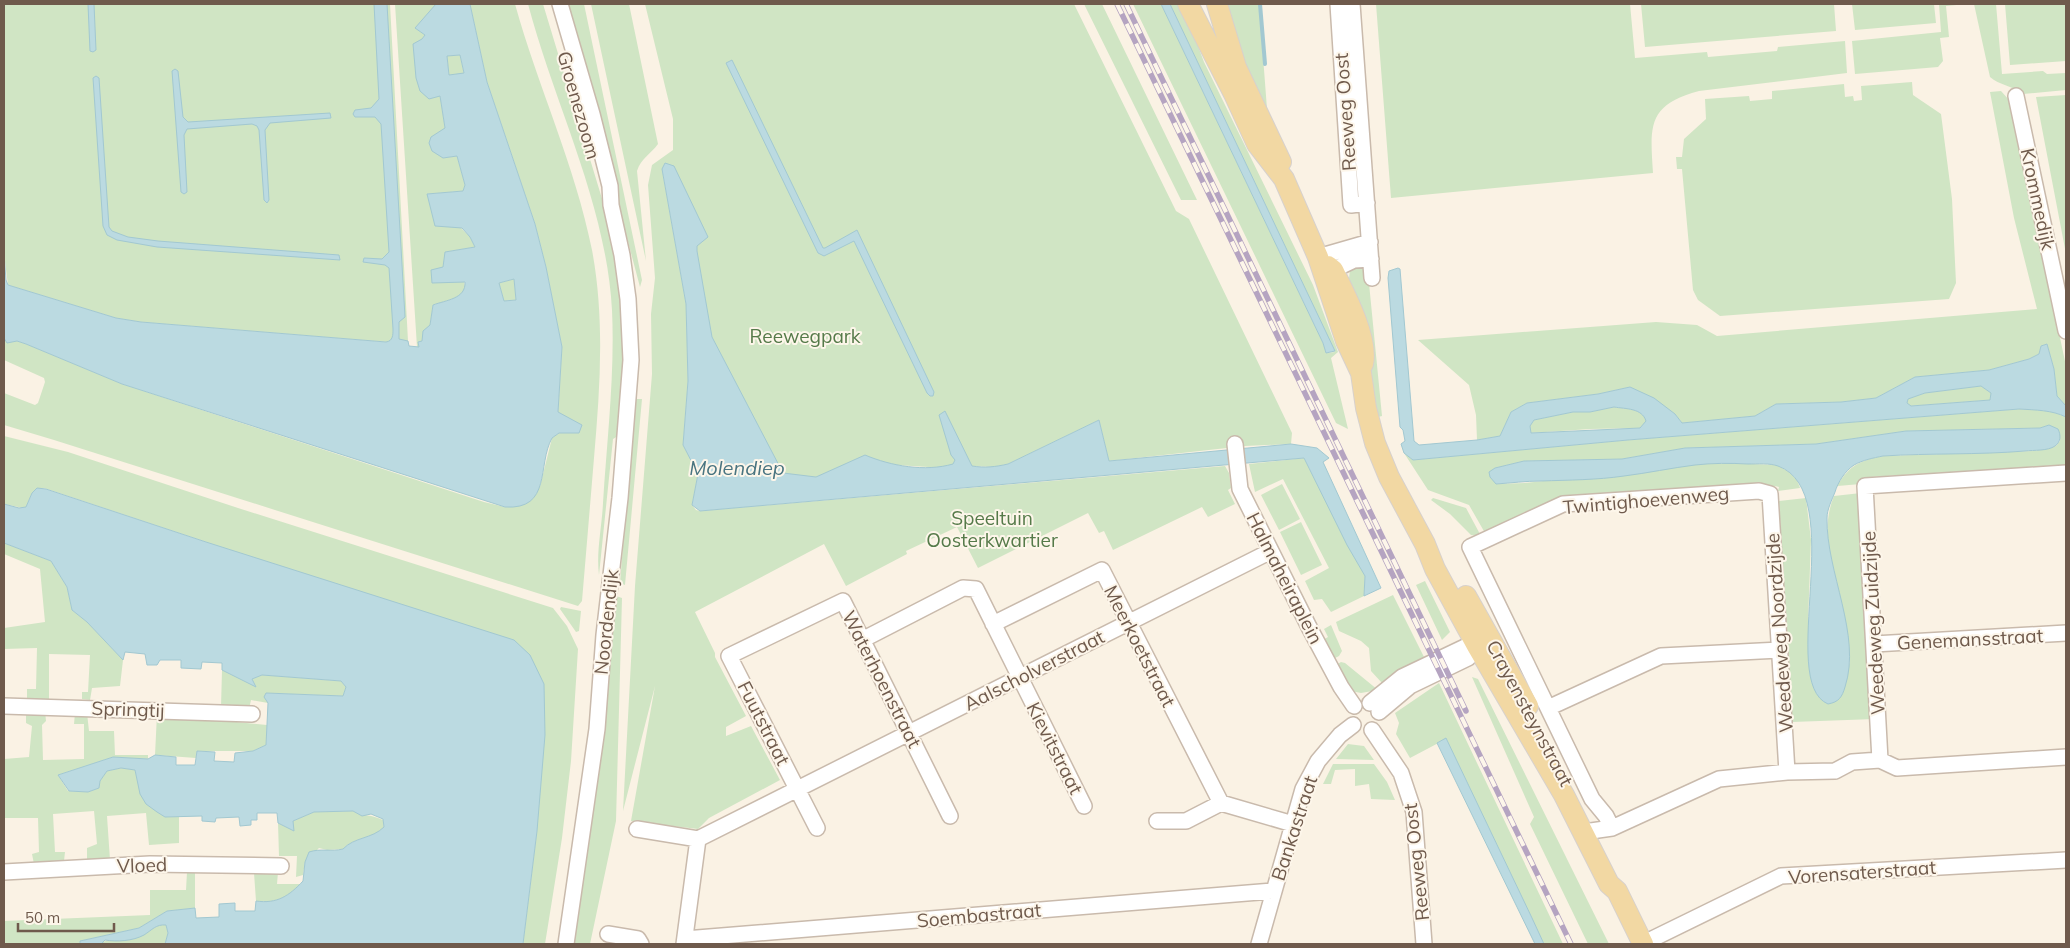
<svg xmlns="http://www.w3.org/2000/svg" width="2070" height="948" font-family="Mulish,sans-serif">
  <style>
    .green { fill: #d0e5c4 }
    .water { fill: #bbdae1; stroke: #a2c8d1; fill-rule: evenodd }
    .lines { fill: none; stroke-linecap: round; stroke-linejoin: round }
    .stream { stroke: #a2c8d1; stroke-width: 4 }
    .minor-casing { stroke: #c9baac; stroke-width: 18 }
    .major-casing { stroke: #d7d1cd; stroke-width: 22 }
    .minor { stroke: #fff; stroke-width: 15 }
    .major { stroke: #f2d8a3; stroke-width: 20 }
    .rail-casing { stroke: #b5a4c1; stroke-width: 5.5 }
    .rail { stroke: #fdf6ea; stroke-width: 4; stroke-dasharray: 11; stroke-linecap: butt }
    .labels { text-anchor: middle; stroke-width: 4; stroke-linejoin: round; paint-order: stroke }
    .street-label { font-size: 19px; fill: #6f5a4c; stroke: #fdf6ea }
    .park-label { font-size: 19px; fill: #557a49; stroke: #fdf6ea }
    .water-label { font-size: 20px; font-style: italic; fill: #497480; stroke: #fdf6ea }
  </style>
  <rect width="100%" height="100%" fill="#faf2e4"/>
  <path class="green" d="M4,4H390L408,341L386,342L141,322L116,318L8,285L4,254Z
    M395,4H436L416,28L425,35L422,39L440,95L445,128L443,158L457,156L465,185L463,191L427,194L470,237L475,247L445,252C452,262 475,287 460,296C452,300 441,302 433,305L430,325L419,347H417Z
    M470,4H515C538,87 575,165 592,250C605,319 600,389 594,458C590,506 586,554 582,601L578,606L54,440L4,425V393L35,405L38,403L45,382L44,378L4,360V338L7,342L17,341L26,344L122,384L484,502L505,507L540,486L552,438L559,433H579L558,412L562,347L546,267L535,224L487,82Z
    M528,4H543L603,202L614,249L621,309L623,355L618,436L613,439L599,575C596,552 602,526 603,503C607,439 615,374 612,310C606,203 555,106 528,4Z
    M565,4H584L642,280L640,287Z
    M591,4H629L658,144C651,154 641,158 637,171L646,261Z
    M645,4H1074L1176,211L1189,219L1292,433L1291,444L1245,446L1109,461L1099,420L1008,464L994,467L972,466L961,469L896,465L819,480L782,476L705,328L662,169L686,304L688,381L683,445L698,474L692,505L696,510L700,511L1225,466L1229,473L1231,488L1228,490L1235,504L1208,517L1202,507L1113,550L1104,531L1099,533L1088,513L978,568L957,527L906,551L907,554L846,586L824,544L695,612L715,653V657L746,716L726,727V736L751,726L780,780L709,818L698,829L631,821L655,686L623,811L635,586L652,374L651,314L655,278L648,185L652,165L673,150V119Z
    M1084,4H1102L1197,200H1181Z
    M1133,4H1161L1323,343L1326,353L1335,352L1170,4H1182L1204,62L1313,285L1338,352L1331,358L1348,429L1336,423Z
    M1225,4H1259L1268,122L1255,96Z
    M1376,4H1630L1635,58L1707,52L1708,57L1777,51L1778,47L1845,41L1847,73L1699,91C1647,105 1650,126 1653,173L1391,198Z
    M1641,4H1834L1836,31L1645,47Z
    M1852,4H1934L1936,23L1855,30Z
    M1939,4H1967L1946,6L1949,37L1940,38L1943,61L1938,67L1855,74L1852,41L1941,32Z
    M1974,4H1996L2002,74L2043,71L2047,74L2066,73V90L2023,94C2013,86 1999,85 1990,77Z
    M2005,4H2066V61L2010,65Z
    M460,55L464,74L449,75L447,56Z
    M1912,82L1913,95L1941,114L1952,199L1956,283L1949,299L1720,316L1698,300L1693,290L1682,169H1677L1676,157H1682L1684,139L1706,119L1705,99L1749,96L1750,101L1772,99V91L1844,84L1845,97L1853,96L1854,101L1862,100L1861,86Z
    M2001,91L2010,101L2066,366V406L2057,396L2054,369L2047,344L2041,346L2039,354L2029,359L1989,370L1915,377L1876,398L1841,402L1776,404L1755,416L1682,423L1675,414L1630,387L1598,394L1527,403L1511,412L1500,436L1477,440L1476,415L1469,385L1418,340L1656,322L1697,325L1717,336L2037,309L2014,218L1990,92Z
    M2066,95V254L2036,97Z
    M1361,264L1368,273L1382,416L1378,417L1372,387L1368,339L1358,301L1349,279L1350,269Z
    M514,279L516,300L504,301L499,283Z
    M1981,386L1991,393L1990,400L1910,406L1907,403L1908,399L1925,393Z
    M635,399H642L625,585L620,583Z
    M1614,407C1626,409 1642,408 1647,421L1640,428L1590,429L1531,433L1530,426L1534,420L1573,412H1590Z
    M2019,409C2035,410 2052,410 2066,417V465L1869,477L1864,479L1861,484L1837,486C1850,465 1859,461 1883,456L2033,451L2049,448L2056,446L2060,441L2049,425L2040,428L1906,431L1816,444L1685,448L1622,459L1524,461L1495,468L1496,484L1525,483L1698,464L1730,463L1777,465L1789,472L1797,480L1800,488L1778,491L1779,487L1775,486L1568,497L1527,511L1485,533L1469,505L1428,490L1404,453L1413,460L1628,440Z
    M4,436L68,452L238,508L553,608L567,626L578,649L571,761L562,838L545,944H523L537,831L206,542L44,488L32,493L26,507L23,508L4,504Z
    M1304,458L1365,576L1364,596L1331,612L1322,599L1314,600L1305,581L1329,568L1283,479L1255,492L1249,464Z
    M1282,484L1300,519L1279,530L1261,495Z
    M1861,493L1875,719L1792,722L1779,501L1806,498L1811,540L1808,622L1850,664C1849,650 1848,635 1845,621C1838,581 1817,536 1834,496Z
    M1433,498L1466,508L1481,536L1471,535L1450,514L1431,500Z
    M1301,522L1322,565L1301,575L1280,532Z
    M4,543L51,561L67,587L72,610L87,622L123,660L120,686L92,688L90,700L82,699V692H88L90,655L49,654V699L27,701V689H36L37,648L4,649V628L45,622L40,569L4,554Z
    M1425,581L1450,632L1442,640L1416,585Z
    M1393,595L1425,659L1382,683L1371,671L1369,648L1361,641L1339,631L1336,622Z
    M616,596L622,598L616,821L590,944H571Z
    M561,607L581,611L579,631L576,632L560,609Z
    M1331,625L1342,651L1339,656L1333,659L1323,640L1328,637L1324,629Z
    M1341,662L1345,663L1378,690L1361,693L1351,691L1336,665Z
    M222,670L254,685L252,679L262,675L341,681L346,687L343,696L266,693L268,703L251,700L249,709L221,707Z
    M1472,677L1478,679L1609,944H1588L1530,824L1534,817Z
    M1439,683L1563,944H1544L1446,739L1410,758L1396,734L1399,723L1395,713Z
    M45,711L46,721L42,725L43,760L84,759V724H74L75,713H87L89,731H114L115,755H148V759L113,757L58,775L68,791L88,792L99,788L100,781L107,771L121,768L135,770L138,781L165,817H179V843L149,845L146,813L107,816L110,860L87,861V848L97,844L94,811L53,814L55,852H65L64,861L34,864L32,854L39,852L38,818H4V759L29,757L32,726L26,723V712Z
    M157,714L267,725L266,745L253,751H197L196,758L155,755Z
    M1348,744L1364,746L1374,760L1336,759Z
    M1333,764H1374L1387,782L1395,800L1371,799L1369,784L1355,786V769L1335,770L1331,784H1323Z
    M353,811C364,817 371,814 383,820L384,828C372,839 354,837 343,849L327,850L319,848L305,862L303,875L296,877L297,856H279L278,823L293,830V821L314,812Z
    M195,871V908L167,911L139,928L80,941V944H4V921L150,915V890H186L187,872Z
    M278,872L277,884H301C287,897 276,904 256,901L254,873Z
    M160,925H166L168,933L165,944L101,943C108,938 123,941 132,939C143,937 150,929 160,925Z"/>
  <path class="water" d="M88,4H94L96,50L93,52L90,51Z
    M374,4H387L405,317L399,322V339L408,341L409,346L419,347L418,342L422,341L423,331L430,325L433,305C446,300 466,299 465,282L432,283L431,270L443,267L445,252L475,247L470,237L462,228L435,226L427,194L463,191L465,185L457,156L443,158L432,151L429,143L431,137L445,128L440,96L429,99L420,91L416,78L413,44L422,39L425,35L415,28L436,4H470L487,82L535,224L546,267L562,347L558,412L582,425L579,433H559L552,438C537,465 552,510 505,507L122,384L26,344L17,341L7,343L4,338V254L6,280L8,285L116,318L141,322L386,342C393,341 393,335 393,329L389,268L385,265L363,262L364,258L382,259L389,252L381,124L375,117H355L353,114L355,110L371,108L379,99ZM460,55L464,73L449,75L447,56ZM514,279L516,300L504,301L499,283Z
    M1161,4H1170L1335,351L1326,353L1323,343Z
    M732,60L823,248H825L857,230L934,392L933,396H930L927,393L854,241L824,256L818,253L726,63Z
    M175,69L178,71L183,117L188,122L330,113L331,118L270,123L265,130L269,200L267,203L264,200L259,130L257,126L252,124L187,129L184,135L187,192L184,194L181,192L172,71Z
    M96,76L99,78L109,227L112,231L128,237L158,241L339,255L340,260L157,247L117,240L107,235L103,226L93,78Z
    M665,163L674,166L708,237L697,246V251L712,337L783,473L816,477L865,455C891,466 925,472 953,464L955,460L951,455L939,415L945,411L972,466C985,468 995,467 1008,464L1099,420L1109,461L1291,444L1317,448L1329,458L1323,462L1381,588L1364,596L1365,576L1347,545L1304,458L700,511L692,505L698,474L683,445L688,381L686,304L662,169Z
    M1398,268L1400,269L1414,441L1419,445L1477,440L1500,436L1511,412L1527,403L1598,394L1630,387L1654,398L1675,414L1682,423L1755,416L1776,404L1841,402L1876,398L1915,377L1989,370L2029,359L2039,354L2041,346L2047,344L2054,369L2057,396L2066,406V417C2052,410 2035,410 2019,409L1628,440L1413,460L1404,453L1401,444L1405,441L1403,430L1400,427L1388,278L1389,271ZM1981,386L1991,393L1990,400L1911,406L1907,403L1908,399L1925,393ZM1614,407C1626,409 1642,408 1646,421L1640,428L1531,433L1530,426L1534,420L1573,412H1590Z
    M2049,425L2058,429C2061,435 2061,442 2055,446C2048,451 2034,450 2025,451C1978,455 1930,453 1883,456C1873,458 1863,460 1854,465C1845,471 1838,482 1835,492C1832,500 1827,509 1827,518C1826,572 1862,635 1845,687C1842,697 1839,702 1828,704C1776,682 1850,492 1778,466C1770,463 1757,464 1748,464C1731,463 1712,463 1695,465C1671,468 1648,473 1624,476C1597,480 1569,480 1541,481C1526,481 1511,483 1496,484L1490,477L1489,472L1495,468L1524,461L1622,459L1685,448L1816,444L1906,431L2040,428Z
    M37,488L46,489L206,542L514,640L530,655L544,684L545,735L537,831L523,944H165L168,933L166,925C156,924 152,930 144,935C133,941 117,942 105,940L102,943L108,944H80V941L139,928L167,911L195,908L196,918L219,917V904L235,903V911H255L256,901C277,904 289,896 303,881L305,862L309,852C321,848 331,852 343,849C354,837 372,839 384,827L383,819L371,814L362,816L353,811L314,812L293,821L294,831L278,823L277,813H257V820H251V825L240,826L239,817L216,818L215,822L202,821V816L165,817L157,812L146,804L140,794L135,770L121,768L107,771L100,781L99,788L88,792L69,791L58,775L113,757L148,759L155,755L176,757V765H195L197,751L215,752L214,761L234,762L235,753L253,751L266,745L268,703L264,697L266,693L343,696L346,687L341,681L262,675L252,679L256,687L222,670V663L202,662L201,669L181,668V660H160L157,665H147L145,654L125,652L123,660L87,622L72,610L67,587L51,561L4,543V504L19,508L26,507L32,493Z
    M1446,738L1532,918L1544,944H1535L1437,743Z"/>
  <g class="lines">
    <path class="stream" d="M1260,4L1265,64"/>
    <defs>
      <path id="minor" d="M560,4L592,114L610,186L611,205L622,255L628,299L631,360L620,498L604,635L597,729L566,944
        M1338,4L1351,205L1367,203
        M1352,4L1372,278
        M2016,96L2066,331
        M1318,257L1370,242
        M1333,270L1354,260L1371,259
        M1235,444L1240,489L1309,627L1341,687L1354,706
        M993,624L1102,570L1221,803
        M862,640L963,588L976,589L1084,806
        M1874,644L2066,633
        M1370,703L1402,677L1465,647L1477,646
        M4,706L252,714
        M1548,708L1661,656L1780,650
        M1379,712L1410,686L1468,658L1477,646L1484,641
        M1372,730L1401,773L1414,812L1424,944
        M1880,760L1865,486L2066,473
        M1157,821H1186L1221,803L1293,824
        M817,828L729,656L843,601L950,816
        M1612,828L1606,816L1592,799L1470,547L1563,504L1759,491L1770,494L1787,772
        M637,829L698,839L1271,551
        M1585,834L1591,831L1612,828L1719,779L1787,772L1835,771L1852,762L1880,760L1897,768L2066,757
        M4,872L150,864L281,866
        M608,934L638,939L641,944
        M685,939L1273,891
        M684,944L698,839
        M1259,944L1303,789L1318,761L1340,735L1353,725
        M1642,944L1781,876L2066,860"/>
      <path id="major" d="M1188,4L1234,94L1257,144L1284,179L1318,257L1346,341L1361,373L1366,408L1375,443L1389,477L1425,544L1435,569L1477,646L1564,795L1609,884L1617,891L1643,944
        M1217,4L1236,67L1281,162
        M1328,266L1333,270C1344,292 1369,339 1363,364
        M1466,596L1528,706"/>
    </defs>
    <use href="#minor" class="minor-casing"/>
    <use href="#major" class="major-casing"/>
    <use href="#minor" class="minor"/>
    <use href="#major" class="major"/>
    <defs>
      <path id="rail" d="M1117,4L1571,944
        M1126,4L1466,711"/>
    </defs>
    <use href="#rail" class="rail-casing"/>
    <use href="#rail" class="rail"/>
  </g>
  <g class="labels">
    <g class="street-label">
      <text transform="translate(579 105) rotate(74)" y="7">Groenezoom</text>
      <text transform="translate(1345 112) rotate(-94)" y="7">Reeweg Oost</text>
      <text transform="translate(2038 199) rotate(78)" y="7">Krommedijk</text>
      <text transform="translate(1646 500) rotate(-5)" y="7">Twintighoevenweg</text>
      <text transform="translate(1285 578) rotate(63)" y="7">Halmaheiraplein</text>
      <text transform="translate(606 622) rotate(-84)" y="7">Noordendijk</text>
      <text transform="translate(1873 623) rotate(-93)" y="7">Weedeweg Zuidzijde</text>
      <text transform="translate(1779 633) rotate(-94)" y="7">Weedeweg Noordzijde</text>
      <text transform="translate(1970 639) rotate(-3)" y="7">Genemansstraat</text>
      <text transform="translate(1140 646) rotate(63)" y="7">Meerkoetstraat</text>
      <text transform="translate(1034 670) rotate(-27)" y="7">Aalscholverstraat</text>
      <text transform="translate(882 679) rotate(63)" y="7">Waterhoenstraat</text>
      <text transform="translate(128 709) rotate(2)" y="7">Springtij</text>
      <text transform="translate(1530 713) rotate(62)" y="7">Crayensteynstraat</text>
      <text transform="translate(764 723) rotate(63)" y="7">Fuutstraat</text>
      <text transform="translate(1055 748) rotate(63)" y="7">Kievitstraat</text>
      <text transform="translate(1294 828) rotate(-72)" y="7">Bankastraat</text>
      <text transform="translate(1416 862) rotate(-96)" y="7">Reeweg Oost</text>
      <text transform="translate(142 865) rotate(-2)" y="7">Vloed</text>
      <text transform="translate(1862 872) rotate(-4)" y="7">Vorensaterstraat</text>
      <text transform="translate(979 915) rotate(-5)" y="7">Soembastraat</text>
    </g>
    <g class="park-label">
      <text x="805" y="343">Reewegpark</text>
      <text x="992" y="525">Speeltuin<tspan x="992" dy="22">Oosterkwartier</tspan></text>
    </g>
    <g class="water-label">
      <text x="737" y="475">Molendiep</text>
    </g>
  </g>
  <rect width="2070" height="948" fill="none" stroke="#6f5a4c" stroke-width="10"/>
  <path d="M18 923v8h96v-8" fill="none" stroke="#6f5a4c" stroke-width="2.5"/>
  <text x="25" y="923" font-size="15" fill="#6f5a4c" stroke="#fdf6ea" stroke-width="4" paint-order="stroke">50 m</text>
</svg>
